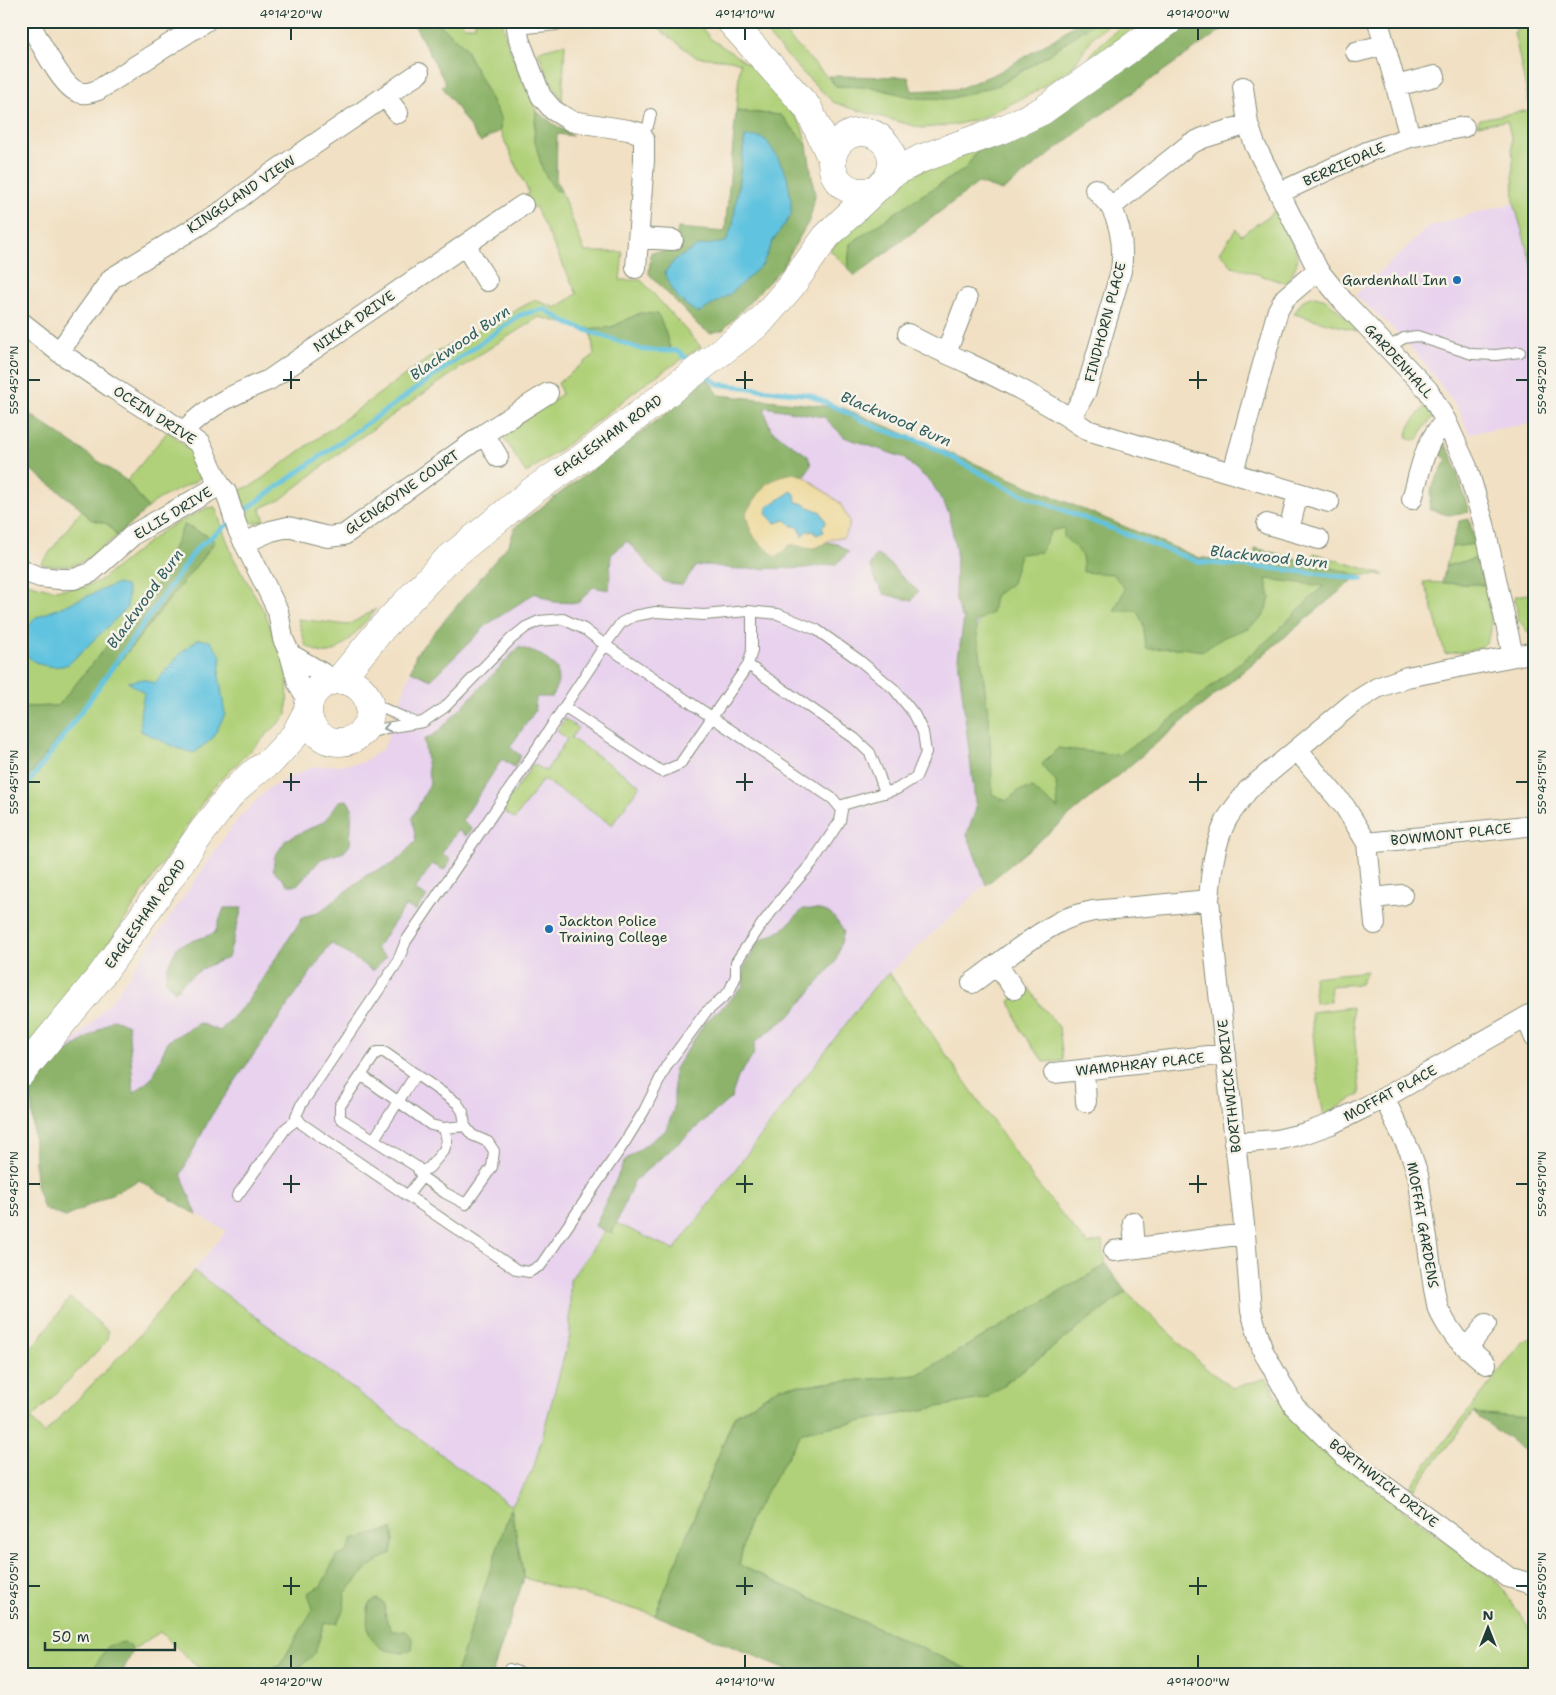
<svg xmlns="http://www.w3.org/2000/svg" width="1556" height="1695" font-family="'Shantell Sans',sans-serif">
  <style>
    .built { fill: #e8d2ee }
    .green { fill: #b0d179; stroke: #688756 }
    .forest { fill: #8cb369; stroke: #56784e; fill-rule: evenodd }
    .sand { fill: #eeda9e; stroke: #868c69 }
    .water { fill: #61c3df; stroke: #40808a }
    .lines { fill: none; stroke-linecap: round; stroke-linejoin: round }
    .stream { stroke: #61c3df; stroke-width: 5 }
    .lane-casing { stroke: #888e7c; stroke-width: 12 }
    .street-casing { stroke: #888e7c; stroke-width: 22 }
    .secondary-casing { stroke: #888e7c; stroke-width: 29 }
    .lane { stroke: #fff; stroke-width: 10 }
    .street { stroke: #fff; stroke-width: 20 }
    .secondary { stroke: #fff; stroke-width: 28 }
    .oneway { stroke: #8f9e9a }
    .ticks { fill: none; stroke: #1f3d34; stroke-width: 2 }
    .poi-dot { fill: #1f6fb2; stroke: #f7f3e8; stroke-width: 2 }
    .labels { text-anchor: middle; stroke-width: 5; stroke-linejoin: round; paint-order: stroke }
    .street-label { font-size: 14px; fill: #1f3d34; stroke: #f7f3e8 }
    .poi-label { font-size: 14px; fill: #1f3d34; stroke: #f7f3e8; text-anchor: end }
    .water-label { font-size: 15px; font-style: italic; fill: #305e5f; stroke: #f7f3e8 }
    .neatline { fill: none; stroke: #1f3d34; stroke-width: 2 }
    .ticks-label { font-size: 12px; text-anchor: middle; fill: #1f3d34 }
  </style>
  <rect width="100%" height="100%" fill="#f7f3e8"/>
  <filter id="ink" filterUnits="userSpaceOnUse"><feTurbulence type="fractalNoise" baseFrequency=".02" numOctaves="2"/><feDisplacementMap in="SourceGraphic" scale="10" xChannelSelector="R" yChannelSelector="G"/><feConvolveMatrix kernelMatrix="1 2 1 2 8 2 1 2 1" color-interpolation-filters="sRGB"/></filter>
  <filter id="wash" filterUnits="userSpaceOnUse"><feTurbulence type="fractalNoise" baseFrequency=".0096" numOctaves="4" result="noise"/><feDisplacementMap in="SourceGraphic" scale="20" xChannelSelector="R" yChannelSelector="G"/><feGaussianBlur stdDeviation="1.12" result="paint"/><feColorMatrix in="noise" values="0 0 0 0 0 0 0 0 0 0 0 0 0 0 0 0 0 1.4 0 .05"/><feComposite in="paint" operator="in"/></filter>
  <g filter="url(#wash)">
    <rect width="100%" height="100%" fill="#f1e0c3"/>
    <path class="built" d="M1514,203L1535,276V423L1469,433L1459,410L1425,364L1394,329L1355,295L1428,227L1472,214Z
      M707,378L719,395L843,408L1003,476L999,872L874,987L674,1250L613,1222L570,1280V1335L533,1470L511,1507L194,1271L226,1231L139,1180L66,1217L44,1209L36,1185L31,1089L113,999L236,821L269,788L311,767L362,763L384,748L411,671L416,654L509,544L515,527L671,410Z"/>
    <path class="green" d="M436,21H460L465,26H475V21H502L509,47L536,111L534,139L555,190L561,191L585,252H623L620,280H641L701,347L648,381L565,446L526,473L502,435L562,394L558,383L594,355L591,331L643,350H671L640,313C631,317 621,324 612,327C590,333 561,322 539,317L479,355L347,447L280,500L260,508L265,520L255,523L249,521L240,490L253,485L437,352L535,300L556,308L577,294L535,206L532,208L524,196L529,193L500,131L501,119L464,46Z
      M655,21H696L711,39L756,69L801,125L807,145L781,115L736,111L740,63L731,60L696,57L656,27Z
      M755,21H773L836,86L871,87L916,98L999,85L1045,57L1096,21H1112L1093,37L1072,68L1031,94L981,118L954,125L922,128L849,108L833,102L802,72Z
      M1127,21H1143L1089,60L1093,51Z
      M1513,21H1531L1535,29V102L1529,103L1514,32L1517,31Z
      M565,44L562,101L547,74L538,51Z
      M1535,109V276L1514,203L1512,140L1507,121L1477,125L1480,119Z
      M979,149L964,170L914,200L850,244L848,268L830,250L906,177Z
      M1277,210C1282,221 1300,252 1297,262C1295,270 1290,277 1285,283L1232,266L1220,252L1236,229L1241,235Z
      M1315,296L1326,299L1361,332L1294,314L1303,300Z
      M1425,406L1434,416L1424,428L1417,441L1406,438L1410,425Z
      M168,431C182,443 202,457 201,477C185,490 162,493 148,508L127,481Z
      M1003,476L1199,558L1255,561V548L1311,563L1314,553L1384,575H1359L999,872L971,664Z
      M215,507L233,557L265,613L288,671L287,715L212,788L88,975L21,1057V786L215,542L208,536L184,525L157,584L58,706L21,707V586L24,582L53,590L84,587L99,581L165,529L207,508Z
      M82,509L90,519L108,524L117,536C87,558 80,572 41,564Z
      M1475,544L1478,558L1446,566L1451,547Z
      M1423,582L1485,585C1488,604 1501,640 1477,649C1467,652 1455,652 1445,654L1429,595Z
      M1535,593V633L1528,632L1518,619L1515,596Z
      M376,609C366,620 343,651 329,653C320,654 314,650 306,646L298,619L348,625Z
      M565,719L578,728L571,738L640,785L612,825L543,779L515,819L502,810L533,764L546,771L567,739L557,731Z
      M1367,971L1360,984L1330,986L1331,1001L1315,1003L1313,977Z
      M889,973L1034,1180L1079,1235L1088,1244L1102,1241L1106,1265L917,1375L780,1387L734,1416L655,1615L524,1578L511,1508L456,1674H205L160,1632L95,1674H21V1356L36,1343L70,1298L108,1331L107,1341L31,1419L44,1434L135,1340L194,1271L511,1506L533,1470L570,1335V1280L612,1221L674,1250L874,987Z
      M1029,988L1042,1007L1059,1027L1063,1061L1044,1062L1021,1031L1010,1001Z
      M1352,1007L1360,1094L1324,1116L1318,1085L1311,1012Z
      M1126,1292L1209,1371L1233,1388L1266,1378L1282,1404L1313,1441L1496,1580L1535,1636V1674H978L739,1565L748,1523L802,1432L986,1398Z
      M1535,1337V1439L1530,1438L1527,1418L1473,1413L1414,1489L1410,1486L1523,1341Z"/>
    <path class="forest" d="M412,21H436L464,46L501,119L500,131L480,142L442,86L446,84Z
      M1079,21H1096L1045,57L999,85L949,99L916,98L871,87L836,86L828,76L908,77L912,91L958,89L997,73L1053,40Z
      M1190,21H1234L1091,122L1002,191L978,183L855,276L848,268L850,244L914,200L964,170L979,149L1092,92Z
      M536,111L558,127L573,136L557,134L556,179L561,191L555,190L543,171L534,139Z
      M736,111L781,115L807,145L815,196L810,219L781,269L723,330L710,333L699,326L649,274L651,252L674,251L678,228L725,232ZM745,137L791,215L773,241L762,265L698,246L726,243L733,224Z
      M640,313L658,314L665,331L671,351L643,350L584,329L612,327Z
      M707,378L719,395L843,408L1199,558L1255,561V548L1359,575L986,885L967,834L976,809L958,658L964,618L961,617L955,597L956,551L949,513L932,483L902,457L844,437L824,417L765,407V412L771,430L808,456L811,465L804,476L794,473L752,505L756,540L776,556L783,552L789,545C798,544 806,550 815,548C819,547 824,543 827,542L837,544L849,552L836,564L804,568L734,569L709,565L696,566L682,585L664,582L627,541L611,555L609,590L593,587L578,603L554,602L535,593L488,624L431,680L411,671L416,654L509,544L515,527L671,410ZM1064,528V537C1079,550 1084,552 1083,572L1113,574L1125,589L1114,611H1137L1143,623L1146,649L1183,648L1203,651L1224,637L1248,628L1263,617L1270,598L1266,579L1323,586L1269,639L1164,725L1119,755L1058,748L1042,764L1047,772L1056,781L1058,809L1032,788L1020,790L1006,801L992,794C992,736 985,679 975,622L992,613L995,596L1012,583L1020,554L1041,552L1051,531Z
      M21,408L127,481L148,508L117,536L108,524L90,519L82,509L21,462Z
      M1440,442H1444L1452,456L1469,512L1448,515L1429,509L1432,487L1447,459L1436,452Z
      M1469,519L1475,544L1451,547L1459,521Z
      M184,525L208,536L215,542L21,786V707L58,706L157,584Z
      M876,555L885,559L901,576L918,591L912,601L884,594L876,581L870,564Z
      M1478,558L1485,585L1442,583L1446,566Z
      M519,647L541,655L557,668L558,682L552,697H536L535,711L510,747L521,756L514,767L502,759L462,821L472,829L466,836L458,830L442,853L451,860L444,870L432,864L415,890L427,897L415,911L406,905L376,949L386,957L373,971L331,943L211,1116L181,1174L197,1215L139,1180L66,1217L44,1209L36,1185L31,1089L61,1056L114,1019L128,1025L134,1093L152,1078L168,1041L199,1023L220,1031L247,1002L303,917L319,912L367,875L394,863L416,841L412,818L430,784L424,740L438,732Z
      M347,800L352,808L350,845L344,852L321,859L297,885H288L273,870L275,856L286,840L325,821L339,801Z
      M224,908H242L228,958C207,965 190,974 175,991L165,980L169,963L178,946L215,933Z
      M803,909C829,910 830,910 844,932L836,961L792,1014L755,1042L753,1056L738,1077L731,1098L634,1181L612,1234L595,1226L625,1160L666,1130L674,1108V1070L706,1021L725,1005L743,986L744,968L759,941L782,930Z
      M1106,1265L1126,1292L986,1398L802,1432L748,1523L739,1565L978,1674H799L655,1615L734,1417L780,1387L917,1375Z
      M1473,1413L1527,1418L1530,1438L1535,1439V1455L1532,1456Z
      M511,1507L524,1578L492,1674H456Z
      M392,1529L394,1540L391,1553L369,1567L345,1593L344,1608L337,1623H324L315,1653L302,1665L297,1674H258L280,1665L313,1609L308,1593L321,1586L336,1557L347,1552L352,1540Z
      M377,1599L385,1604L386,1619L392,1631H406L413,1639L412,1649L403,1653C397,1652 386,1651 380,1647C364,1636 367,1619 369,1603Z
      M124,1642L131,1647L132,1653L121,1674H90L108,1646Z"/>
    <path class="sand" d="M794,473L804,476L840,503L849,520V528L843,538C830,535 824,547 813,548C804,549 797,544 789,545L783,552L776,557L756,540L750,529L747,519L746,512L766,484L781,476Z"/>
    <path class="water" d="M745,137H759L766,140L776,155L787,176L791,200V215L773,241L762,265L730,294L699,313C679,303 672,292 665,272L675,260L698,246L726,242L733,224Z
      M792,491L795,494L796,502C804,502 811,510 820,511L825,520V525L822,527L824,532L816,535L814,531H806L802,537L799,527L792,526L786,520L775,523L766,514L767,507Z
      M116,584L126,586L128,593L127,608L69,664C51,671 20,664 24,639C25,631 31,624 35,618Z
      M198,639L210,641L221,656L219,675L225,714L213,738L194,753L177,748L141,731L140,714L144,693L128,682L143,679L155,683L182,652Z"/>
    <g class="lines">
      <path class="stream" d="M705,374L718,384L810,395L881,429L925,443L1014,491L1199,562L1279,569L1362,579
        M239,515L266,495L520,315L544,309L569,324L643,350L678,351L693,364
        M21,793L63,737L198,547L231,522"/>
    </g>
  </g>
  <g filter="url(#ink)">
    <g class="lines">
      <defs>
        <path id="lane" d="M517,29L557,25
          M640,133L648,126L651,114
          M1389,347L1404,338L1417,336L1472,354L1496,355L1520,352
          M748,665L854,738L870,753L879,775L885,793
          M369,702L416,723
          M564,707L662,772L680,764L748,665L752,650V612
          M359,736L386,728L423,722L445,707L511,639L526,627L539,621L563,619L584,629L605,645L608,647L833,799L842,810L840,821L812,863L786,893L762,924L736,962V976L729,992L705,1013L667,1065L644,1111L625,1142L541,1265L529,1272L517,1270L302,1124L296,1116L301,1105L397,963L406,941L524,768L605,645L621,623L634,616L656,612L704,615L748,611L778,614L817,630L859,660L894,689L914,714L923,732L926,753L916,777L897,789L839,806
          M361,1075L431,1125L444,1128L465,1126
          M374,1139L416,1074
          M419,1172L429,1168L444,1150L447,1141L444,1128
          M408,1195L422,1177L417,1167L340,1118V1106L377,1052H384L457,1103L463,1112L465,1126L472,1135L488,1142L494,1151L492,1167L466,1204L445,1193L422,1177
          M237,1196L286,1128L298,1119
          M509,1669L524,1674"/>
        <path id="street" d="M28,21C38,37 60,84 76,91C83,95 90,93 98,90L206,21
          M516,21L519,39L541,96L553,110L571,121L628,130L640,133L644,139V160L636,268
          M1378,21L1410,137
          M1356,52L1384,45
          M1396,86L1435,76
          M1243,87L1248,124L1255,145L1318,270L1343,301L1428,390L1446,421L1467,467L1484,524L1513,656
          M385,96L398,113
          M1095,189L1111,207
          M1279,193L1367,152L1410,137L1464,127
          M639,238L673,240
          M465,245L487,281
          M21,322L59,352L111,387L144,408L162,417L200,444L220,485L226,492L238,530L278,611L283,639L290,654L298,683L309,702
          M908,334C927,346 949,354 970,364C1010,383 1051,404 1087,430L1329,502
          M59,352L112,278L224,210L268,176L419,73
          M946,353L967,299
          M1071,418L1086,391L1121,271C1124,248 1122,228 1111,207L1190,144L1203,138L1248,124
          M184,431C209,405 236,393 269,380L523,205
          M484,434L498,457
          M1233,472L1278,310L1285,298L1318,270
          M1412,499C1420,473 1424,440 1446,421
          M1267,524L1319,539
          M1289,530L1298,493
          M244,543L271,531L288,527L328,537L344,535L484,434L548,393
          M21,568L26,572L40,577L59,579H74L90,573L134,534L220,485
          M1535,652L1407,677L1377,688L1353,703L1248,790C1241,800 1233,809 1227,819C1214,844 1211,873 1209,900L1245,1234L1251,1311L1263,1351L1294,1406L1343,1455L1508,1577L1535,1585
          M290,654L334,680
          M1297,750L1345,807L1367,843L1375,924
          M1367,843L1535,825
          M1373,898L1402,895
          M997,965L1014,989
          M972,983C999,964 1026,940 1056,924C1067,917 1080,914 1093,911L1209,900
          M1526,1017L1535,1038
          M1084,1071L1086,1102
          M1054,1073L1226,1054
          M1384,1098L1411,1154L1418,1175L1434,1289L1438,1309L1447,1325L1456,1338L1486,1364
          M1234,1143L1277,1140L1306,1133L1331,1124L1384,1098L1535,1012
          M1133,1222L1135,1248
          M1114,1251L1245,1234
          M1467,1348L1486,1324"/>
        <path id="secondary" d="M730,21L808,108L832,159
          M832 162a30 30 0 1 1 60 0a30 30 0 1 1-60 0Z
          M888,176L920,159L1006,128L1042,111L1169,21
          M340,679L382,628L446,561L535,489L582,458L759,323L791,286L826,237L879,186
          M308 711a31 31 0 1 1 62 0a31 31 0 1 1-62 0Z
          M21,1073L100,977L202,832L232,793L251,775L272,760L295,735L307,712"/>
      </defs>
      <use href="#lane" class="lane-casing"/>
      <use href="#street" class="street-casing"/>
      <use href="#secondary" class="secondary-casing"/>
      <use href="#lane" class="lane"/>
      <use href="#street" class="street"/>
      <use href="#secondary" class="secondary"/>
    </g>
    <defs><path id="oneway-chevron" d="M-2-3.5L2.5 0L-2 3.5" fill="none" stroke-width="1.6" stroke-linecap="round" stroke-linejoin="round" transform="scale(1.25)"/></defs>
    <use class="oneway" href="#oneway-chevron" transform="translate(387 728) rotate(167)"/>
  </g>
  <path class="ticks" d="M291,28V40M745,28V40M1198,28V40M291,371V389M745,371V389M1198,371V389M28,380H40M283,380H300M736,380H753M1189,380H1207M1516,380H1528M291,773V791M745,773V791M1198,773V791M28,782H40M283,782H300M736,782H753M1189,782H1207M1516,782H1528M291,1175V1193M745,1175V1193M1198,1175V1193M28,1184H40M283,1184H300M736,1184H753M1189,1184H1207M1516,1184H1528M291,1577V1595M745,1577V1595M1198,1577V1595M28,1586H40M283,1586H300M736,1586H753M1189,1586H1207M1516,1586H1528M291,1655V1668M745,1655V1668M1198,1655V1668"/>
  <g class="poi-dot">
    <circle cx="1457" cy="280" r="5"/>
    <circle cx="549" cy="929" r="5"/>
  </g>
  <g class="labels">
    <g class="street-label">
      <text transform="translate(1344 164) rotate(-24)" y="5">BERRIEDALE</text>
      <text transform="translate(241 194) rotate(-34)" y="5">KINGSLAND VIEW</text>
      <text transform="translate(354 321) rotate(-35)" y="5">NIKKA DRIVE</text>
      <text transform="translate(1105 322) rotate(-75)" y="5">FINDHORN PLACE</text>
      <text transform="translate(1399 361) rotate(48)" y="5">GARDENHALL</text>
      <text transform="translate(155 415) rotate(33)" y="5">OCEIN DRIVE</text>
      <text transform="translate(608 436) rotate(-36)" y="5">EAGLESHAM ROAD</text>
      <text transform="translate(402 492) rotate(-35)" y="5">GLENGOYNE COURT</text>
      <text transform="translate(173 513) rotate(-31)" y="5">ELLIS DRIVE</text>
      <text transform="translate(1451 834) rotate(-6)" y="5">BOWMONT PLACE</text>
      <text transform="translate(145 914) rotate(-55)" y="5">EAGLESHAM ROAD</text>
      <text transform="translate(1140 1064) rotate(-6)" y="5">WAMPHRAY PLACE</text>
      <text transform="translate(1229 1086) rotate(-96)" y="5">BORTHWICK DRIVE</text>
      <text transform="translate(1390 1093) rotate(-28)" y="5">MOFFAT PLACE</text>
      <text transform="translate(1423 1225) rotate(80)" y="5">MOFFAT GARDENS</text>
      <text transform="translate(1384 1483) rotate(38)" y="5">BORTHWICK DRIVE</text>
    </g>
    <g class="poi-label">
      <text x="1447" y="285">Gardenhall Inn</text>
      <text x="559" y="926" text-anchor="start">Jackton Police<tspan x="559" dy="16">Training College</tspan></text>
    </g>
    <g class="water-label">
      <text transform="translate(460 343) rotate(-35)" y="5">Blackwood Burn</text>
      <text transform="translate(896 419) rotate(23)" y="5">Blackwood Burn</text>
      <text transform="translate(1269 557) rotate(6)" y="5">Blackwood Burn</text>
      <text transform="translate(145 599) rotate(-54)" y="5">Blackwood Burn</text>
    </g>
  </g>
  <rect width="1556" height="1695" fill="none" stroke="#f7f3e8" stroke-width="55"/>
  <g transform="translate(1488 1628)" stroke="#f7f3e8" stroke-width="4" paint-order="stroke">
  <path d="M0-4L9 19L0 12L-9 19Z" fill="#1f3d34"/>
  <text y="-8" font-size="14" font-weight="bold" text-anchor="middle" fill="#1f3d34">N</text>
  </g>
  <path d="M45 1642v8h130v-8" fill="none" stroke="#1f3d34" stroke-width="2.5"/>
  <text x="52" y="1642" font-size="15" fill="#1f3d34" stroke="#f7f3e8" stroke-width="4" paint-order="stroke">50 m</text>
  <rect x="28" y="28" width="1500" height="1640" class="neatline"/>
  <g class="ticks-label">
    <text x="291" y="18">4°14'20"W</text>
    <text x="745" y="18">4°14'10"W</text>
    <text x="1198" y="18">4°14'00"W</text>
    <text transform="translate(14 380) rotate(-90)" y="4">55°45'20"N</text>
    <text transform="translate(1542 380) rotate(-90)" y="4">55°45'20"N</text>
    <text transform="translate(14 782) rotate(-90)" y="4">55°45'15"N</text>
    <text transform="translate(1542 782) rotate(-90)" y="4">55°45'15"N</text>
    <text transform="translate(14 1184) rotate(-90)" y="4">55°45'10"N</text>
    <text transform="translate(1542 1184) rotate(-90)" y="4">55°45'10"N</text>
    <text transform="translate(14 1586) rotate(-90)" y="4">55°45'05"N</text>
    <text transform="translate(1542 1586) rotate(-90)" y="4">55°45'05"N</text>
    <text x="291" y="1686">4°14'20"W</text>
    <text x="745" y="1686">4°14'10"W</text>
    <text x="1198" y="1686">4°14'00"W</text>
  </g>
</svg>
